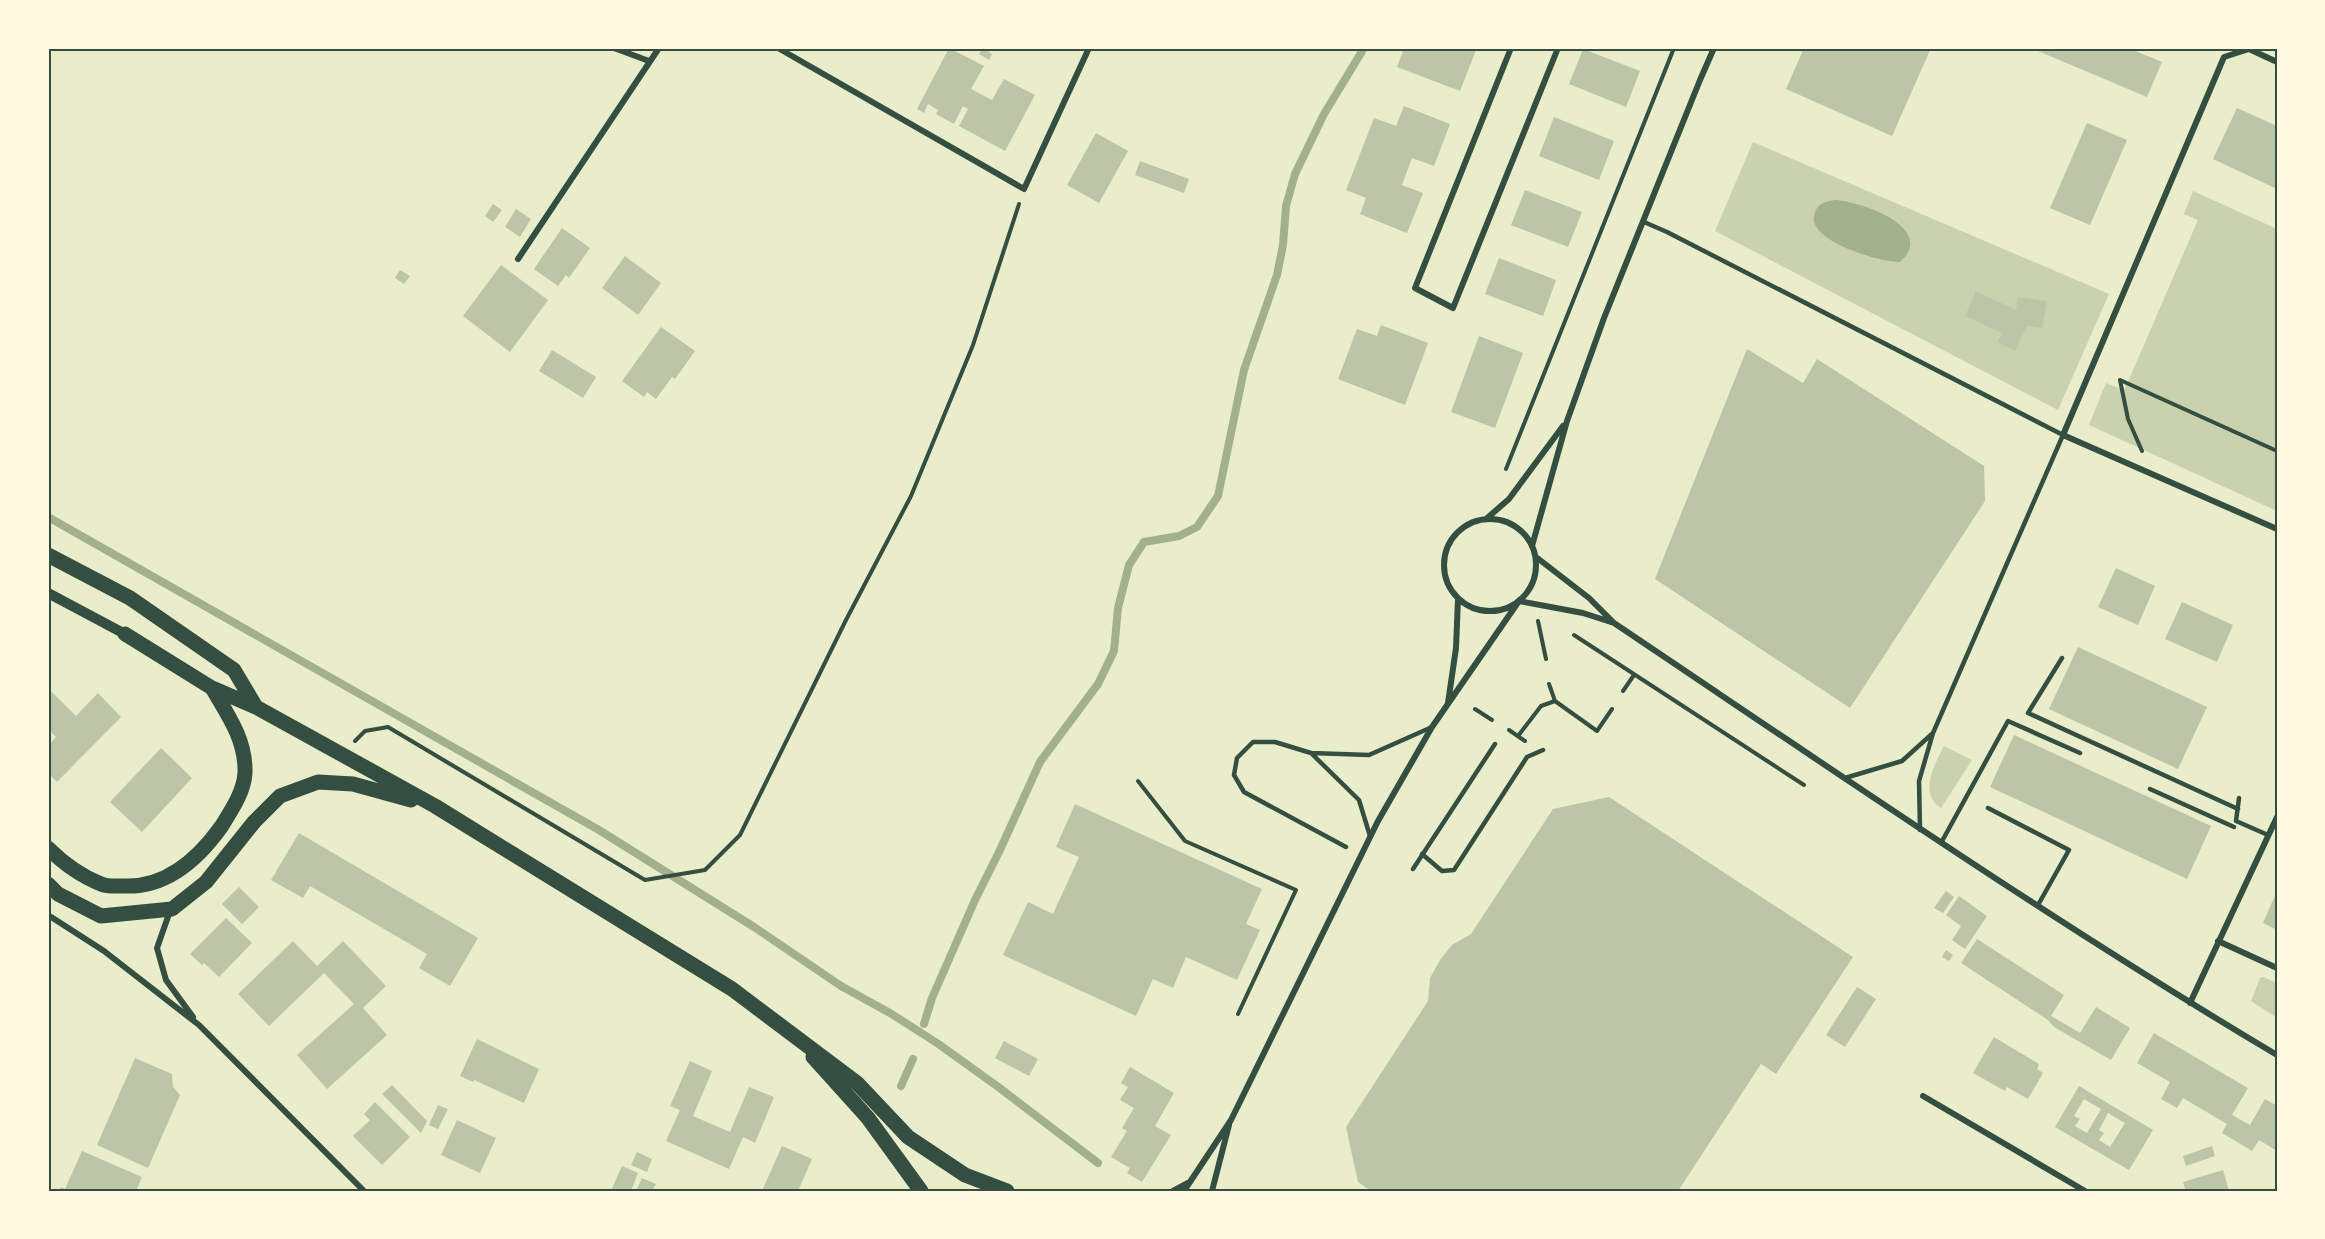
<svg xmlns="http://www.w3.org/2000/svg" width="2325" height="1239" font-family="'DejaVu Sans',sans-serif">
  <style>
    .green { fill: #cad2ad }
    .water { fill: #a3b18a }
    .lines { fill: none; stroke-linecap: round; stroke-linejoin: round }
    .stream { stroke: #a3b18a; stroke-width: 8 }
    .building { fill: #bcc5a7; fill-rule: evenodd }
    .path { stroke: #344e41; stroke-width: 4 }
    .service { stroke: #344e41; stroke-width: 4.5 }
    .minor { stroke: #344e41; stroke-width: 6 }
    .tertiary { stroke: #344e41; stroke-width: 10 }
    .primary { stroke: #344e41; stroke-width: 15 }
    .neatline { fill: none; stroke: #344e41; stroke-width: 2 }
  </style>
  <rect width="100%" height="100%" fill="#e9edc9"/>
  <path class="green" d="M1753,142L2109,294L2058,410L1715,231Z
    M2193,191L2277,229V511L2089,425L2106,383L2124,390L2127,384L2198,220L2184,214Z
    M1944,746L1972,760L1941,808C1918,793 1935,764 1944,746Z
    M2263,977L2277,983V1018L2251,1001L2260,978Z"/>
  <path class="water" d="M1834,200C1861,201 1938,228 1900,262C1880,262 1809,242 1814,216C1816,204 1824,202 1834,200Z"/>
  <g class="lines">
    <path class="stream" d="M48,517L599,830L754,927L841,986L890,1013L937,1043L997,1086L1098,1163
      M924,1024L932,998L975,900L999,852L1040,762L1098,684L1114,651L1118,608L1129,565L1144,542L1179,536L1197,527L1218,496L1244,370L1277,275L1283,245L1286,206L1295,174L1324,114L1364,48
      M901,1086L913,1059"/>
  </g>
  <path class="building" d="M949,48L984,66L971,89L992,100L1004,79L1035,95L1005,151L959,126L968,109L963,106L954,124L936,114L938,110L928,104L924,113L917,109Z
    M983,48L992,54L989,60L979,54Z
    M1404,48H1470L1476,50L1460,91L1397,67Z
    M1804,48H1931L1892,136L1786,89Z
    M2031,48H2128L2162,62L2147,97Z
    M1583,49L1640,71L1626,107L1569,84Z
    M1404,106L1450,124L1434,166L1412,158L1402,185L1423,193L1407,233L1360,214L1366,198L1346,190L1374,118L1396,126Z
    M2237,108L2277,126V189L2213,159Z
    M1554,117L1614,141L1599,180L1539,156Z
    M2087,123L2127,140L2090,225L2050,208Z
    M1096,133L1128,151L1099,203L1067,185Z
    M1140,161L1189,179L1184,193L1135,175Z
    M1525,190L1582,212L1568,247L1511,225Z
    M493,204L502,210L493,222L485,216Z
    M516,209L531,219L520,237L505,227Z
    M562,228L590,248L569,278L566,275L558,286L534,269Z
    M625,256L661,283L638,315L602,288Z
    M1499,258L1556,280L1543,316L1485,294Z
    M501,265L548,300L510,352L463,316Z
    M400,270L410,276L404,284L395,278Z
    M1976,291L2016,310L2018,297L2047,301L2042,328L2027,326L2015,351L1997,342L2002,333L1965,316Z
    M1381,325L1428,343L1405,405L1338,379L1357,329L1377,336Z
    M661,327L695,351L675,379L672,377L656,399L647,392L644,397L622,381Z
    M1479,336L1523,353L1495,428L1451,412Z
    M1747,349L1803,383L1817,359L1984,466L1985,501L1850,708L1655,579Z
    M552,350L596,377L583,398L539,371Z
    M2116,568L2155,586L2138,625L2098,607Z
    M2182,602L2233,625L2217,662L2165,639Z
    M2078,647L2207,707L2178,769L2049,709Z
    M52,692L76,716L98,693L121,717L57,782L48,773V746L56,737L48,729V697Z
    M2014,735L2211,826L2187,879L1990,787Z
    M161,748L192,778L142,832L110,802Z
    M1609,797L1853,957L1776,1074L1761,1064L1678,1191H1371L1358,1182L1346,1127L1428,1001L1430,978L1440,960L1452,945L1471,934L1553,809Z
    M1075,804L1262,889L1246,924L1260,930L1237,980L1186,957L1173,988L1153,979L1136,1016L1003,955L1028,902L1053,914L1079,857L1056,847Z
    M299,833L478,938L450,986L419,968L427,954L310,886L303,898L271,880Z
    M239,887L259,907L242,924L222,904Z
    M1946,891L1954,897L1943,913L1934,908Z
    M2277,891V930L2263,923Z
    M1959,896L1987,916L1965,949L1952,940L1961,926L1946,915Z
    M226,918L252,943L219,977L204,963L202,965L190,954Z
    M1977,939L2064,995L2051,1016L2070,1027L2080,1033L2096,1007L2130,1028L2111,1060L2054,1027L2048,1020L1961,963Z
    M293,941L317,966L343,941L386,986L363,1008L387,1035L327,1089L297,1055L354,1004L324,973L269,1026L238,994Z
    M1946,950L1953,955L1949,961L1942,957Z
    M1857,987L1876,999L1845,1047L1826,1035Z
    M2154,1033L2248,1088L2232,1115L2250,1125L2265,1099L2277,1106V1151L2259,1140L2252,1151L2222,1133L2227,1124L2183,1098L2177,1108L2161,1099L2170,1082L2137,1063Z
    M1994,1037L2039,1064L2037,1069L2043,1073L2028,1099L2007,1087L2005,1091L1973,1073Z
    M477,1039L539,1069L524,1103L474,1080L473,1082L460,1076Z
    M1004,1041L1038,1059L1029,1076L995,1058Z
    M135,1058L172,1074L173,1087L180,1095L148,1168L97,1145Z
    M690,1061L712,1071L693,1116L730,1132L749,1087L774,1097L755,1143L743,1137L729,1169L666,1141L680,1110L670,1106Z
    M1130,1067L1174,1093L1155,1126L1171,1135L1142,1182L1127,1173L1130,1168L1111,1157L1127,1131L1122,1128L1134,1108L1120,1100L1128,1087L1121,1083Z
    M392,1085L427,1121L421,1133L382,1094Z
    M2079,1086L2153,1130L2129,1170L2055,1127ZM2084,1099L2101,1109L2087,1133L2075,1126L2080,1119L2074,1116ZM2108,1113L2125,1123L2110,1147L2099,1140L2104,1133L2099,1130Z
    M375,1102L410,1137L382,1165L353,1136L370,1120L364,1114Z
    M438,1105L448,1109L438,1129L429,1125Z
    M457,1120L496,1138L480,1173L441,1155Z
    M782,1146L812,1159L798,1191H762Z
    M2212,1146L2215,1156L2186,1166L2183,1156Z
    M82,1151L142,1177L136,1191H59L61,1187L65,1189Z
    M637,1152L652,1159L647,1172L631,1165Z
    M622,1166L638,1173L631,1191H611Z
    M2223,1170L2229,1191H2186L2183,1182Z
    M642,1178L656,1184L652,1191H636Z"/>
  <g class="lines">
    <path class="path" d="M2120,380L2277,451
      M2120,380L2128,419L2142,451
      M1506,469L1674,48
      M1538,621L1546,659
      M1574,635L1804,785
      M1549,684L1555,701L1597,731L1612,709
      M1623,691L1634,675
      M1475,709L1492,720
      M1509,730L1525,741
      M1518,736L1541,706L1555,701
      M355,741L365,731L388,727L645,880L705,870L740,835L846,620L911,496L973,345L1019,204
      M1138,781L1185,841L1296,890L1238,1014"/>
    <path class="service" d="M1644,222L1667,232L2063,435L1933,733L1919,781L1920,830
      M2062,658L2028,713L2238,809
      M1311,753L1359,800L1370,836
      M1845,778L1902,761L1933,733
      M2150,789L2234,827
      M2239,798L2236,821L2268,835
      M1988,808L2069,850L2038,905
      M1941,843L2008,721L2080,753
      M1346,847L1244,792L1234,775L1237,758L1253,742H1275L1311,753L1369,755L1432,727
      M1422,854L1442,871L1454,870L1527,757L1543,750
      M1413,869L1495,744"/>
    <path class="minor" d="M614,48L649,61
      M778,48L1024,189L1089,48
      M1511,48L1415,288L1453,308L1558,48
      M2277,62L2249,49L2224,57L2063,435L2277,529
      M518,259L659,48
      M1444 565a46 46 0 1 1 92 0a46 46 0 1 1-92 0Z
      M1486,519L1509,499L1563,426
      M1532,546L1567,421L1604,318L1700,80L1714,48
      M1536,557L1589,598L1614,623C1833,770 2050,920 2277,1055
      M1448,703L1456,648L1458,599
      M170,911L157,948L166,980L193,1017
      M48,915L104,951L199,1025L364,1191
      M2218,941L2277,968
      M2190,1003L2277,817
      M1923,1096L2085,1191
      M1173,1191L1188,1183
      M1184,1191L1231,1120L1378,821L1432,727L1519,601L1583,613L1614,623
      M1212,1191L1229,1125"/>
    <path class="tertiary" d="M48,593L125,634"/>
    <path class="primary" d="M48,555L130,598L234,670L256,707
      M125,634L212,688L256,707L435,806L732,989L857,1083L908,1137L965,1175L1007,1191
      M48,848C63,863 81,876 101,884C108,887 117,886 124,886C166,888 198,859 221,827C231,811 244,792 245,773C246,740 228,715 212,688
      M48,884L58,894L101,916L172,909L206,882L254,822L280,796L318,782L353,784L411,800
      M813,1057L868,1118L921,1191"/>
  </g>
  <rect width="2325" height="1239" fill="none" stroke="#fefae0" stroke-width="99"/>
  <rect x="50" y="50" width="2226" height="1140" class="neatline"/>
</svg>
